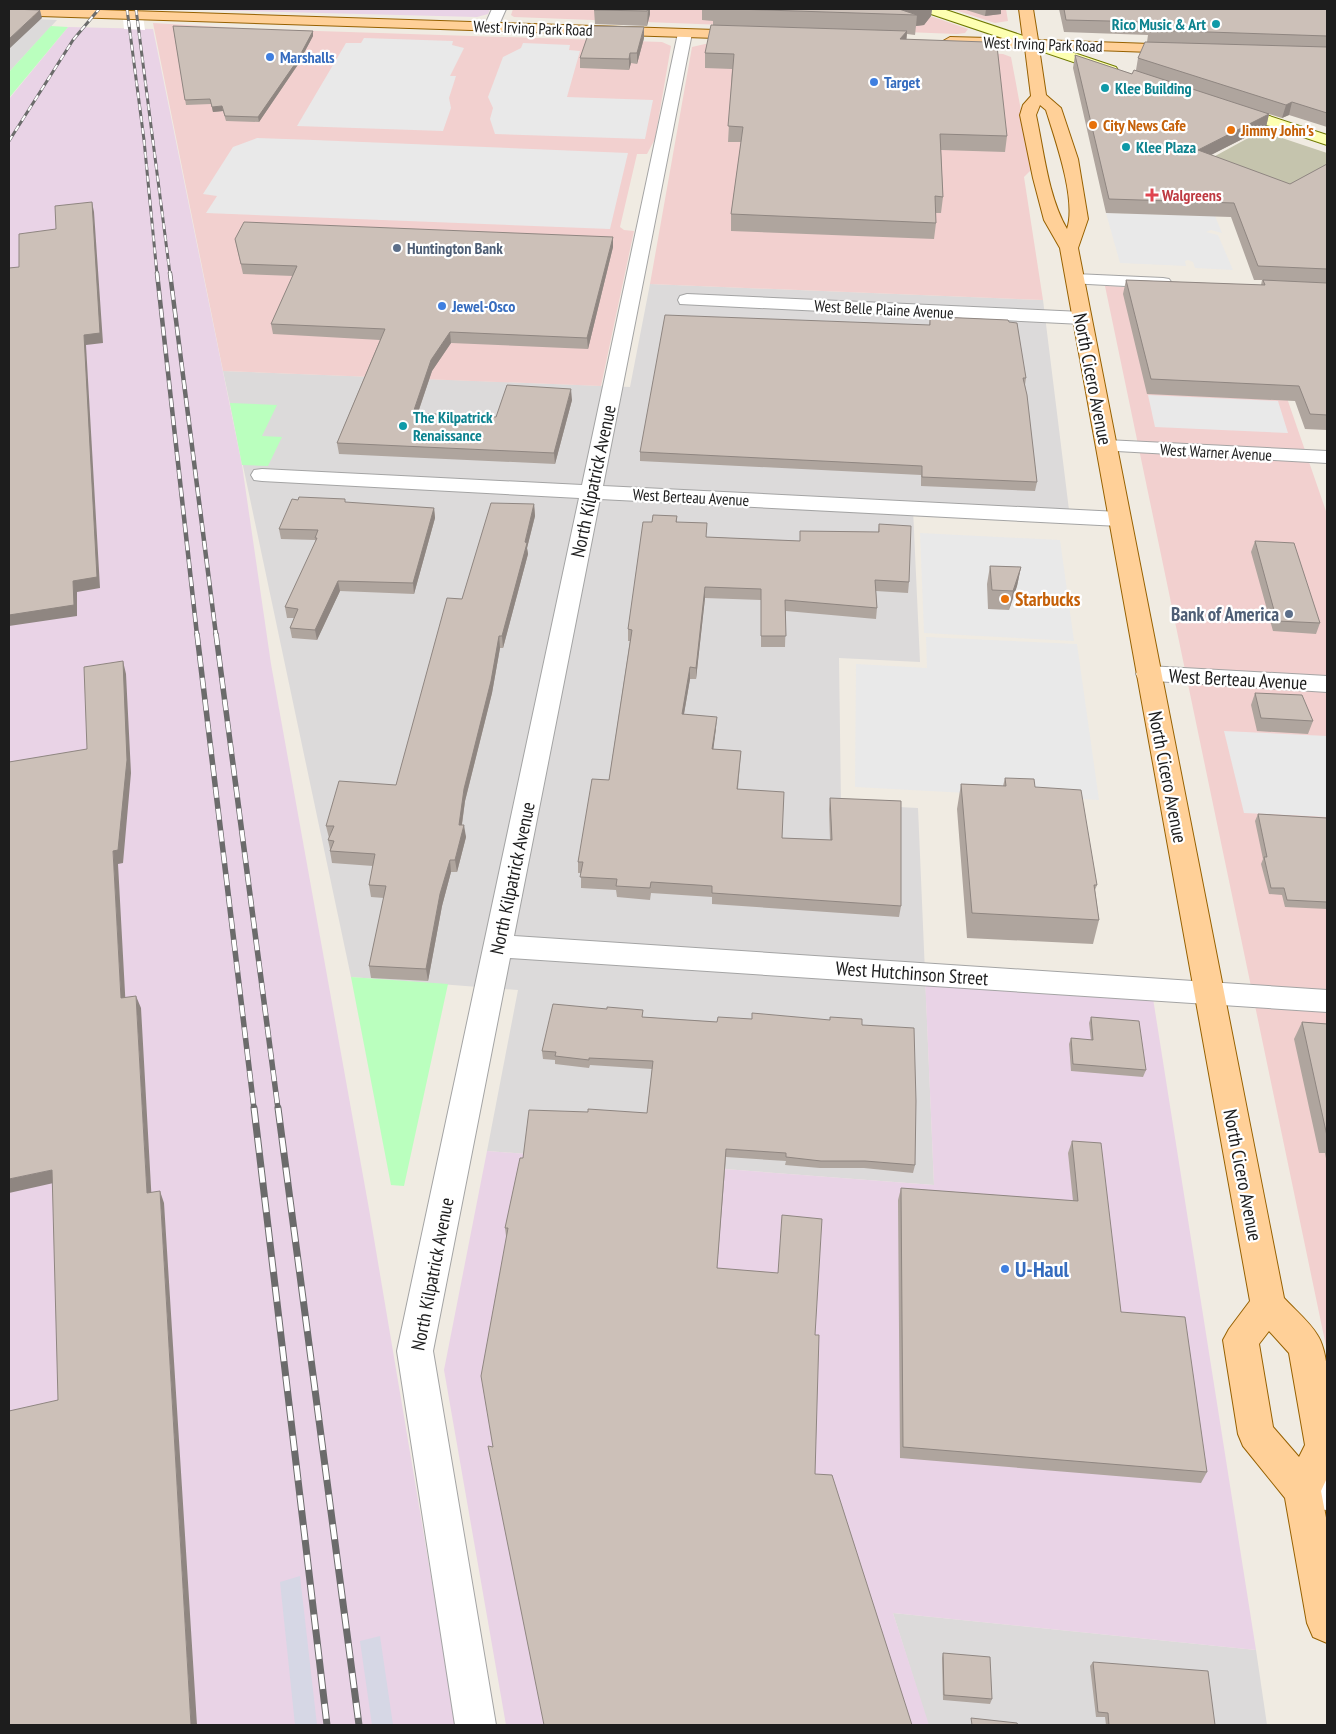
<svg xmlns="http://www.w3.org/2000/svg" width="1336" height="1734" font-family="'PT Sans Narrow',sans-serif">
  <style>
    .residential { fill: #dcdada }
    .commercial { fill: #f2d0cf }
    .industrial { fill: #e9d3e6 }
    .construction { fill: #c5c4ad }
    .park { fill: #baffbe }
    .parking { fill: #e9e9e9 }
    .plaza { fill: #d6d7e5 }
    .pier { fill: #fff }
    .lines { fill: none; stroke-linecap: round; stroke-linejoin: round }
    .street-casing { stroke: #a4a4a4; stroke-width: 2 }
    .secondary-casing { stroke: #6f7900; stroke-width: 2 }
    .primary-casing { stroke: #976100; stroke-width: 2 }
    .street { fill: #fff; fill-rule: evenodd }
    .secondary { fill: #fdffb1; fill-rule: evenodd }
    .primary { fill: #ffd098; fill-rule: evenodd }
    .rail-far3-casing { stroke: #6b6b6b; stroke-width: 3 }
    .rail-far2-casing { stroke: #6b6b6b; stroke-width: 4.5 }
    .rail-far1-casing { stroke: #6b6b6b; stroke-width: 5.5 }
    .rail-casing { stroke: #6b6b6b; stroke-width: 7 }
    .rail-far3 { stroke: #fff; stroke-width: 2; stroke-dasharray: 6; stroke-linecap: butt }
    .rail-far2 { stroke: #fff; stroke-width: 3; stroke-dasharray: 9; stroke-linecap: butt }
    .rail-far1 { stroke: #fff; stroke-width: 4; stroke-dasharray: 11; stroke-linecap: butt }
    .rail { stroke: #fff; stroke-width: 5; stroke-dasharray: 15; stroke-linecap: butt }
    .wall { fill: #afa59e }
    .shaded-wall { fill: #8f8681 }
    .building { fill: #ccc0b8; stroke: #8f8681 }
    .culture-dot { fill: #0f9aa8; stroke: #fff; stroke-width: 2 }
    .shop-dot { fill: #3f7fe0; stroke: #fff; stroke-width: 2 }
    .food-dot { fill: #e8710a; stroke: #fff; stroke-width: 2 }
    .health-dot { fill: #e0444e; stroke: #fff; stroke-width: 2 }
    .service-dot { fill: #5c6f8a; stroke: #fff; stroke-width: 2 }
    .labels { text-anchor: middle; stroke-width: 4.5; stroke-linejoin: round; paint-order: stroke }
    .far-culture-label { font-size: 16px; font-weight: bold; fill: #0d838f; stroke: #fff; text-anchor: start }
    .far-street-label { font-size: 16px; fill: #1d1d1d; stroke: #fff }
    .far-shop-label { font-size: 16px; font-weight: bold; fill: #366cbe; stroke: #fff; text-anchor: start }
    .far-food-label { font-size: 16px; font-weight: bold; fill: #c56008; stroke: #fff; text-anchor: start }
    .far-health-label { font-size: 16px; font-weight: bold; fill: #be3a42; stroke: #fff; text-anchor: start }
    .far-service-label { font-size: 16px; font-weight: bold; fill: #4e5e75; stroke: #fff; text-anchor: start }
    .street-label { font-size: 19px; fill: #1d1d1d; stroke: #fff }
    .food-label { font-size: 19px; font-weight: bold; fill: #c56008; stroke: #fff; text-anchor: start }
    .service-label { font-size: 19px; font-weight: bold; fill: #4e5e75; stroke: #fff; text-anchor: end }
    .near-shop-label { font-size: 22px; font-weight: bold; fill: #366cbe; stroke: #fff; text-anchor: start }
  </style>
  <rect width="100%" height="100%" fill="#f0ebe2"/>
  <path class="residential" d="M9,18L57,20L9,72Z
    M650,284L1043,300L1070,518L913,509L920,662L839,658L841,804L918,808L934,1185L487,1151L518,990L351,977L223,371L630,387Z
    M893,1613L1256,1650L1267,1725H928Z"/>
  <path class="commercial" d="M513,9H910L968,29L965,33L957,34L514,17L511,15Z
    M952,9H1006L1008,21L995,23Z
    M153,23L256,29L662,42L671,46L655,139L647,154H637L620,227L624,230L634,231L601,386L223,371Z
    M705,44L986,53L1003,54L1011,57L1032,169L1024,177L1043,300L650,284L692,47Z
    M1105,286L1250,291L1327,514V1351Z"/>
  <path class="industrial" d="M172,9H490L488,14L477,17Z
    M68,27L153,29L242,465L271,664L369,1209L456,1725H9V99Z
    M925,977L1152,992L1256,1650L893,1613L929,1725H506L444,1370L487,1151L934,1185Z"/>
  <path class="construction" d="M1261,131L1327,153V173L1294,192L1206,161Z"/>
  <path class="park" d="M51,26L68,27L9,98V72Z
    M230,403L277,405L262,436L282,437L268,466L242,465Z
    M351,977L448,984L404,1186L391,1185Z"/>
  <path class="parking" d="M364,38L453,41L452,45L464,48L450,76H456L449,98L451,108L443,131L297,126L346,43H361Z
    M523,43L570,45L569,50L580,51L567,97L653,100L645,139L495,134L490,119L493,108L488,97L503,57L521,48Z
    M257,138L314,140L628,153L610,229L206,213L217,196L203,194L233,147Z
    M1106,213L1215,216L1222,233L1211,230L1206,232L1218,235L1233,270L1195,268L1193,262L1188,260L1185,261L1186,266L1120,263Z
    M1148,395L1278,401L1288,433L1155,427Z
    M920,533L1060,540L1074,641L924,633Z
    M926,637L1077,644L1099,800L855,787L856,664L927,668Z
    M1224,731L1327,736V817L1244,813Z"/>
  <path class="plaza" d="M300,1576L317,1725H295L280,1582Z
    M380,1636L393,1725H372L360,1641Z"/>
  <path class="pier" d="M122,9H142L145,30L124,29Z"/>
  <g class="lines">
    <defs>
      <path id="street" d="M492,9H506L498,27L491,31L484,27Z
        M685,29L692,33L603,486L1119,512L1127,514L1130,519L1127,524L1119,526L600,499L514,936L1327,990V1012L510,958L433,1351L496,1725H455L397,1351L579,498L262,481L254,480L251,475L254,470L262,469L582,485L678,33Z
        M1075,274L1163,278L1169,279L1172,283L1169,287L1163,288L1069,283L1066,279L1069,275Z
        M687,294L1082,312L1089,314L1091,318L1089,322L1082,324L680,304L678,300L680,296Z
        M1106,440L1327,451V463L1099,450L1096,446L1099,442Z
        M1148,666L1327,676V692L1139,680L1136,674L1139,668Z
        M1302,1472L1327,1474V1510L1302,1508L1289,1503L1283,1490L1289,1477Z"/>
      <path id="secondary" d="M923,9H943L1116,67L1118,70L1116,73H1106L925,12Z
        M1233,104L1327,135V145L1228,112L1225,109Z"/>
      <path id="primary" d="M9,9H68L747,31L754,35L747,39L9,15Z
        M1019,9H1033L1038,40L1179,45L1186,49L1179,53L1039,48L1046,95L1061,108L1078,159L1088,219L1078,248L1284,1298C1295,1310 1310,1322 1318,1336C1335,1364 1327,1443 1327,1478L1321,1491L1327,1523V1643L1313,1637L1307,1623L1285,1498L1243,1446L1238,1434L1223,1340L1229,1329L1250,1301L1060,248L1044,220L1033,178L1020,115L1023,105L1031,96L1025,48L950,45L943,41L950,37L1023,39ZM1040,105L1046,110C1055,139 1077,200 1067,229C1048,196 1044,152 1036,115ZM1269,1331L1289,1353L1305,1445L1299,1457L1273,1427L1259,1344Z"/>
    </defs>
    <use href="#street" class="street-casing"/>
    <use href="#secondary" class="secondary-casing"/>
    <use href="#primary" class="primary-casing"/>
    <use href="#street" class="street"/>
    <use href="#secondary" class="secondary"/>
    <use href="#primary" class="primary"/>
    <defs>
      <path id="rail-far3" d="M127,9L144,140L157,274
        M136,9L170,274
        M9,141L73,40L99,9"/>
      <path id="rail-far2" d="M157,273L197,635
        M170,273L216,635"/>
      <path id="rail-far1" d="M197,634L254,1109
        M216,634L278,1109"/>
      <path id="rail" d="M254,1108L327,1725
        M278,1108L359,1725"/>
    </defs>
    <use href="#rail-far3" class="rail-far3-casing"/>
    <use href="#rail-far2" class="rail-far2-casing"/>
    <use href="#rail-far1" class="rail-far1-casing"/>
    <use href="#rail" class="rail-casing"/>
    <use href="#rail-far3" class="rail-far3"/>
    <use href="#rail-far2" class="rail-far2"/>
    <use href="#rail-far1" class="rail-far1"/>
    <use href="#rail" class="rail"/>
  </g>
  <path class="wall" d="M650,9V14L647,26L595,24L594,10Z
    M702,9H932L931,16L924,25L916,26L915,35L907,34L906,40L1007,136L1005,152L941,150L943,197L941,213H936V223L934,239L731,231V214L741,142H728L732,69L705,68V53L713,25V21L702,20Z
    M963,9H1001V14L985,16Z
    M1059,9H1327V127L1289,115L1282,118L1269,114L1266,127L1211,155L1290,184L1327,164V430L1305,429L1295,401L1147,394L1123,294L1126,280L1261,285L1262,280H1254L1231,217L1106,213L1073,68L1075,55L1132,74L1136,70L1138,58L1147,42L1148,35L1064,32Z
    M173,26L313,36L297,66L259,122L226,121L223,111L213,112L211,104L186,105Z
    M644,38L637,64L631,63L629,70L580,68V58Z
    M613,237V247L588,349L451,343L432,371L418,413L496,417L572,400L555,464L339,454L337,443L380,340L273,334L271,324L293,276L243,274L235,239Z
    M940,317L1026,378L1025,385L1037,482L1035,491L921,486V475L640,461V452L929,325L930,319H939Z
    M298,500L434,508L435,518L414,594L340,591L317,640L292,638L290,628L294,618H287L285,607L316,542L315,540L281,539L279,529Z
    M534,504L535,516L527,548L528,554L503,648H500L492,693L465,801L462,825L466,837L457,872H451L442,906L428,981L371,978L369,966L384,898L371,897L369,885L373,866L332,863L330,851V849L328,840L329,838L326,826L396,785L462,599Z
    M677,516V522L706,537L800,541V531L878,532L879,524L909,582L908,593L876,591L877,608L876,619L786,611L785,647H761V600L705,598L696,679H690L684,714L716,728L713,749L741,751L738,789L782,838L830,840L829,809L830,798L901,906L899,917L712,904V897L651,893L650,900L617,897L616,890L581,888V873H578V862L609,780L630,641H628V629L652,522Z
    M1255,541L1320,623L1316,634L1273,631L1251,552Z
    M990,566L1021,567L1017,586L1009,610L988,609L987,584Z
    M1255,693L1313,721L1308,734L1257,731L1251,705Z
    M1005,778L1035,787L1097,885L1095,890L1099,920L1093,944L967,938L957,809L961,784L1003,786Z
    M1258,814L1327,818V909L1285,907L1282,895L1269,894L1261,864L1263,859L1255,821Z
    M643,1017L717,1022L862,1025L915,1165L913,1173L864,1168H820L785,1165L786,1161L726,1157L717,1268L815,1335L506,1236L505,1228L523,1158L588,1112L647,1113L652,1069L590,1065L589,1068L555,1064V1060L543,1059L542,1051Z
    M1091,1017L1146,1070L1143,1077L1071,1071L1069,1044L1071,1038L1091,1040L1089,1023Z
    M1302,1022L1327,1024V1164L1325,1153H1319L1294,1039Z
    M1072,1141L1121,1312L1207,1472L1201,1483L900,1458L898,1200L901,1188L1073,1201L1068,1153Z
    M943,1653L992,1699L990,1704L943,1700L942,1658Z
    M1093,1662L1215,1725H1106L1105,1717H1096L1090,1666Z"/>
  <path class="shaded-wall" d="M648,9H650V14L647,26Z
    M898,9H932L931,16L924,25L916,26L917,15Z
    M986,9H1001V14L985,16Z
    M40,10L42,18L9,49V39Z
    M644,27V38L637,64V53Z
    M313,31V36L297,66L259,122L258,117Z
    M907,31L906,46L900,39Z
    M630,53L631,63L629,70V59Z
    M1292,102L1289,115L1282,118L1286,105Z
    M222,106L223,111L213,112L212,107Z
    M1269,114L1266,127L1195,163L1198,150Z
    M92,202L94,212L103,343L86,345L100,588L77,592V616L9,626V615L73,581L84,335Z
    M613,237V247L588,349L587,338Z
    M450,332L451,343L432,371L414,424L413,413L431,360Z
    M571,389L572,400L555,464L554,453Z
    M534,504L535,516L527,548L528,554L503,648L502,636L525,542Z
    M434,508L435,518L414,594L413,583Z
    M1021,567L1017,586L1009,610L1013,591Z
    M338,581L340,591L317,640L315,630Z
    M705,587V598L696,679V668Z
    M499,636L500,648L492,693L465,801L460,837L459,825L464,789Z
    M123,661L126,674L131,773L123,863L118,864L126,1011L121,998L113,851Z
    M690,667V679L682,725V714Z
    M717,717L716,728L712,760V749Z
    M464,825L466,837L457,872L455,860Z
    M450,860L451,872L442,906L428,981L426,969L440,894Z
    M136,996L141,1008L152,1205L147,1193Z
    M52,1170L58,1182L9,1193V1179Z
    M160,1191L164,1203L197,1725H191Z"/>
  <path class="building" d="M9,9L40,10L9,39Z
    M594,9H648L647,11L594,10Z
    M735,9H899L917,15Z
    M1064,9H1327V36L1149,30L1152,22L1066,20Z
    M711,25L907,31L900,39L986,42L997,46L1007,136L940,134L943,197L935,196L936,223L731,214L743,127L728,126L734,54L705,53Z
    M173,26L313,31L297,61L258,117L225,116L222,106L212,107L210,99L185,100Z
    M591,26L644,27L637,53H630L629,59L580,58Z
    M1145,42L1327,47V113L1292,102L1286,105L1138,58Z
    M1075,55L1132,74L1134,70L1269,114L1198,150L1290,184L1327,164V269L1258,266L1234,203L1109,199Z
    M92,202L100,333L84,335L97,577L73,581L74,605L9,615V268L19,267V234L56,229L55,206Z
    M244,222L613,237L587,338L450,332L431,360L413,413L496,417L507,385L571,389L554,453L337,443L385,329L271,324L297,266L241,264L235,239Z
    M1126,280L1265,285L1263,280L1327,283V415L1310,414L1299,386L1151,379Z
    M665,315L930,325V319H940V317L1008,320L1009,322L1017,323L1026,378H1023L1027,395L1037,482L922,477V466L640,452Z
    M299,497L345,499V502L434,508L413,583L338,581L315,630L290,628L298,609L285,607L317,538H315L318,530L279,529L292,499L298,500Z
    M491,503L534,504L525,542L527,543L502,636H499L491,681L464,789L459,825H464L455,860H450L440,894L426,969L369,966L386,886L369,885L375,854L330,851L334,841L328,840L334,826H326L339,781L396,785L447,598L462,599Z
    M653,515L677,516L676,522L707,523L706,537L800,541V531L879,532V524L911,526L909,582L875,580L877,608L785,600L786,636H761V589L705,587L696,668L690,667L682,714L717,717L712,749L741,751L737,789L784,792L782,838L832,840L830,798L901,801V906L712,893V886L651,882L650,888L616,886L617,879L580,877L583,862H578L592,779L609,780L632,630L628,629L643,522H652Z
    M1255,541L1294,543L1320,623L1277,621Z
    M990,566L1021,567L1013,591L992,590Z
    M123,661L127,760L118,850L113,851L121,998L136,996L147,1193L160,1191L191,1725H9V1411L58,1400L52,1170L9,1179V762L87,749L84,667Z
    M1255,693L1302,695L1313,721L1261,718Z
    M1005,778L1034,779L1035,787L1081,790L1097,885H1094L1099,920L972,913L961,784L1006,786Z
    M1258,814L1327,818V902L1287,900L1284,888H1271L1264,857H1267Z
    M553,1004L607,1009V1007L643,1010L642,1017L717,1022L718,1017L752,1019V1013L830,1020V1017L862,1019V1025L914,1028L916,1101L915,1165L865,1161H821L786,1157V1153L726,1149L717,1268L778,1273L782,1215L822,1219L815,1335H819L815,1474L832,1475L912,1725H544L488,1446L493,1447L481,1376L508,1228H505L520,1158H523L529,1110L588,1112V1109L647,1113L653,1061L589,1058V1060L555,1056L556,1052L542,1051Z
    M1091,1017L1139,1021L1146,1070L1073,1064L1071,1038L1093,1040Z
    M1302,1022L1327,1024V1136Z
    M1072,1141L1101,1143L1121,1312L1185,1317L1207,1472L903,1447L901,1188L1078,1201Z
    M943,1653L990,1657L992,1699L944,1695Z
    M1093,1662L1208,1671L1215,1725H1109L1108,1713L1098,1712Z
    M971,1718L1017,1723L1018,1725H972Z"/>
  <g class="culture-dot">
    <circle cx="1216" cy="24" r="5"/>
    <circle cx="1105" cy="88" r="5"/>
    <circle cx="1126" cy="147" r="5"/>
    <circle cx="403" cy="426" r="5"/>
  </g>
  <g class="shop-dot">
    <circle cx="270" cy="57" r="5"/>
    <circle cx="874" cy="82" r="5"/>
    <circle cx="442" cy="306" r="5"/>
    <circle cx="1005" cy="1269" r="5"/>
  </g>
  <g class="food-dot">
    <circle cx="1093" cy="125" r="5"/>
    <circle cx="1231" cy="130" r="5"/>
    <circle cx="1005" cy="599" r="5"/>
  </g>
  <path class="health-dot" d="M1149.5 187.5h5v5h5v5h-5v5h-5v-5h-5v-5h5z"/>
  <g class="service-dot">
    <circle cx="397" cy="248" r="5"/>
    <circle cx="1289" cy="614" r="5"/>
  </g>
  <g class="labels">
    <g class="far-culture-label">
      <text x="1206" y="30" text-anchor="end">Rico Music &amp; Art</text>
      <text x="1115" y="94">Klee Building</text>
      <text x="1136" y="153">Klee Plaza</text>
      <text x="413" y="423">The Kilpatrick<tspan x="413" dy="18">Renaissance</tspan></text>
    </g>
    <g class="far-street-label">
      <text transform="translate(533 28) rotate(2)" y="6">West Irving Park Road</text>
      <text transform="translate(1043 44) rotate(2)" y="6">West Irving Park Road</text>
      <text transform="translate(884 309) rotate(3)" y="6">West Belle Plaine Avenue</text>
      <text transform="translate(1216 452) rotate(3)" y="6">West Warner Avenue</text>
      <text transform="translate(691 497) rotate(3)" y="6">West Berteau Avenue</text>
    </g>
    <g class="far-shop-label">
      <text x="280" y="63">Marshalls</text>
      <text x="884" y="88">Target</text>
      <text x="452" y="312">Jewel-Osco</text>
    </g>
    <g class="far-food-label">
      <text x="1103" y="131">City News Cafe</text>
      <text x="1241" y="136">Jimmy John's</text>
    </g>
    <g class="far-health-label">
      <text x="1162" y="201">Walgreens</text>
    </g>
    <g class="far-service-label">
      <text x="407" y="254">Huntington Bank</text>
    </g>
    <g class="street-label">
      <text transform="translate(1093 379) rotate(79)" y="7">North Cicero Avenue</text>
      <text transform="translate(593 481) rotate(-78)" y="7">North Kilpatrick Avenue</text>
      <text transform="translate(1238 679) rotate(3)" y="7">West Berteau Avenue</text>
      <text transform="translate(1168 777) rotate(79)" y="7">North Cicero Avenue</text>
      <text transform="translate(512 878) rotate(-78)" y="7">North Kilpatrick Avenue</text>
      <text transform="translate(912 973) rotate(4)" y="7">West Hutchinson Street</text>
      <text transform="translate(1243 1175) rotate(79)" y="7">North Cicero Avenue</text>
      <text transform="translate(432 1274) rotate(-79)" y="7">North Kilpatrick Avenue</text>
    </g>
    <g class="food-label">
      <text x="1015" y="606">Starbucks</text>
    </g>
    <g class="service-label">
      <text x="1279" y="621">Bank of America</text>
    </g>
    <g class="near-shop-label">
      <text x="1015" y="1277">U-Haul</text>
    </g>
  </g>
  <rect width="1336" height="1734" fill="none" stroke="#1d1d1d" stroke-width="20"/>
</svg>
